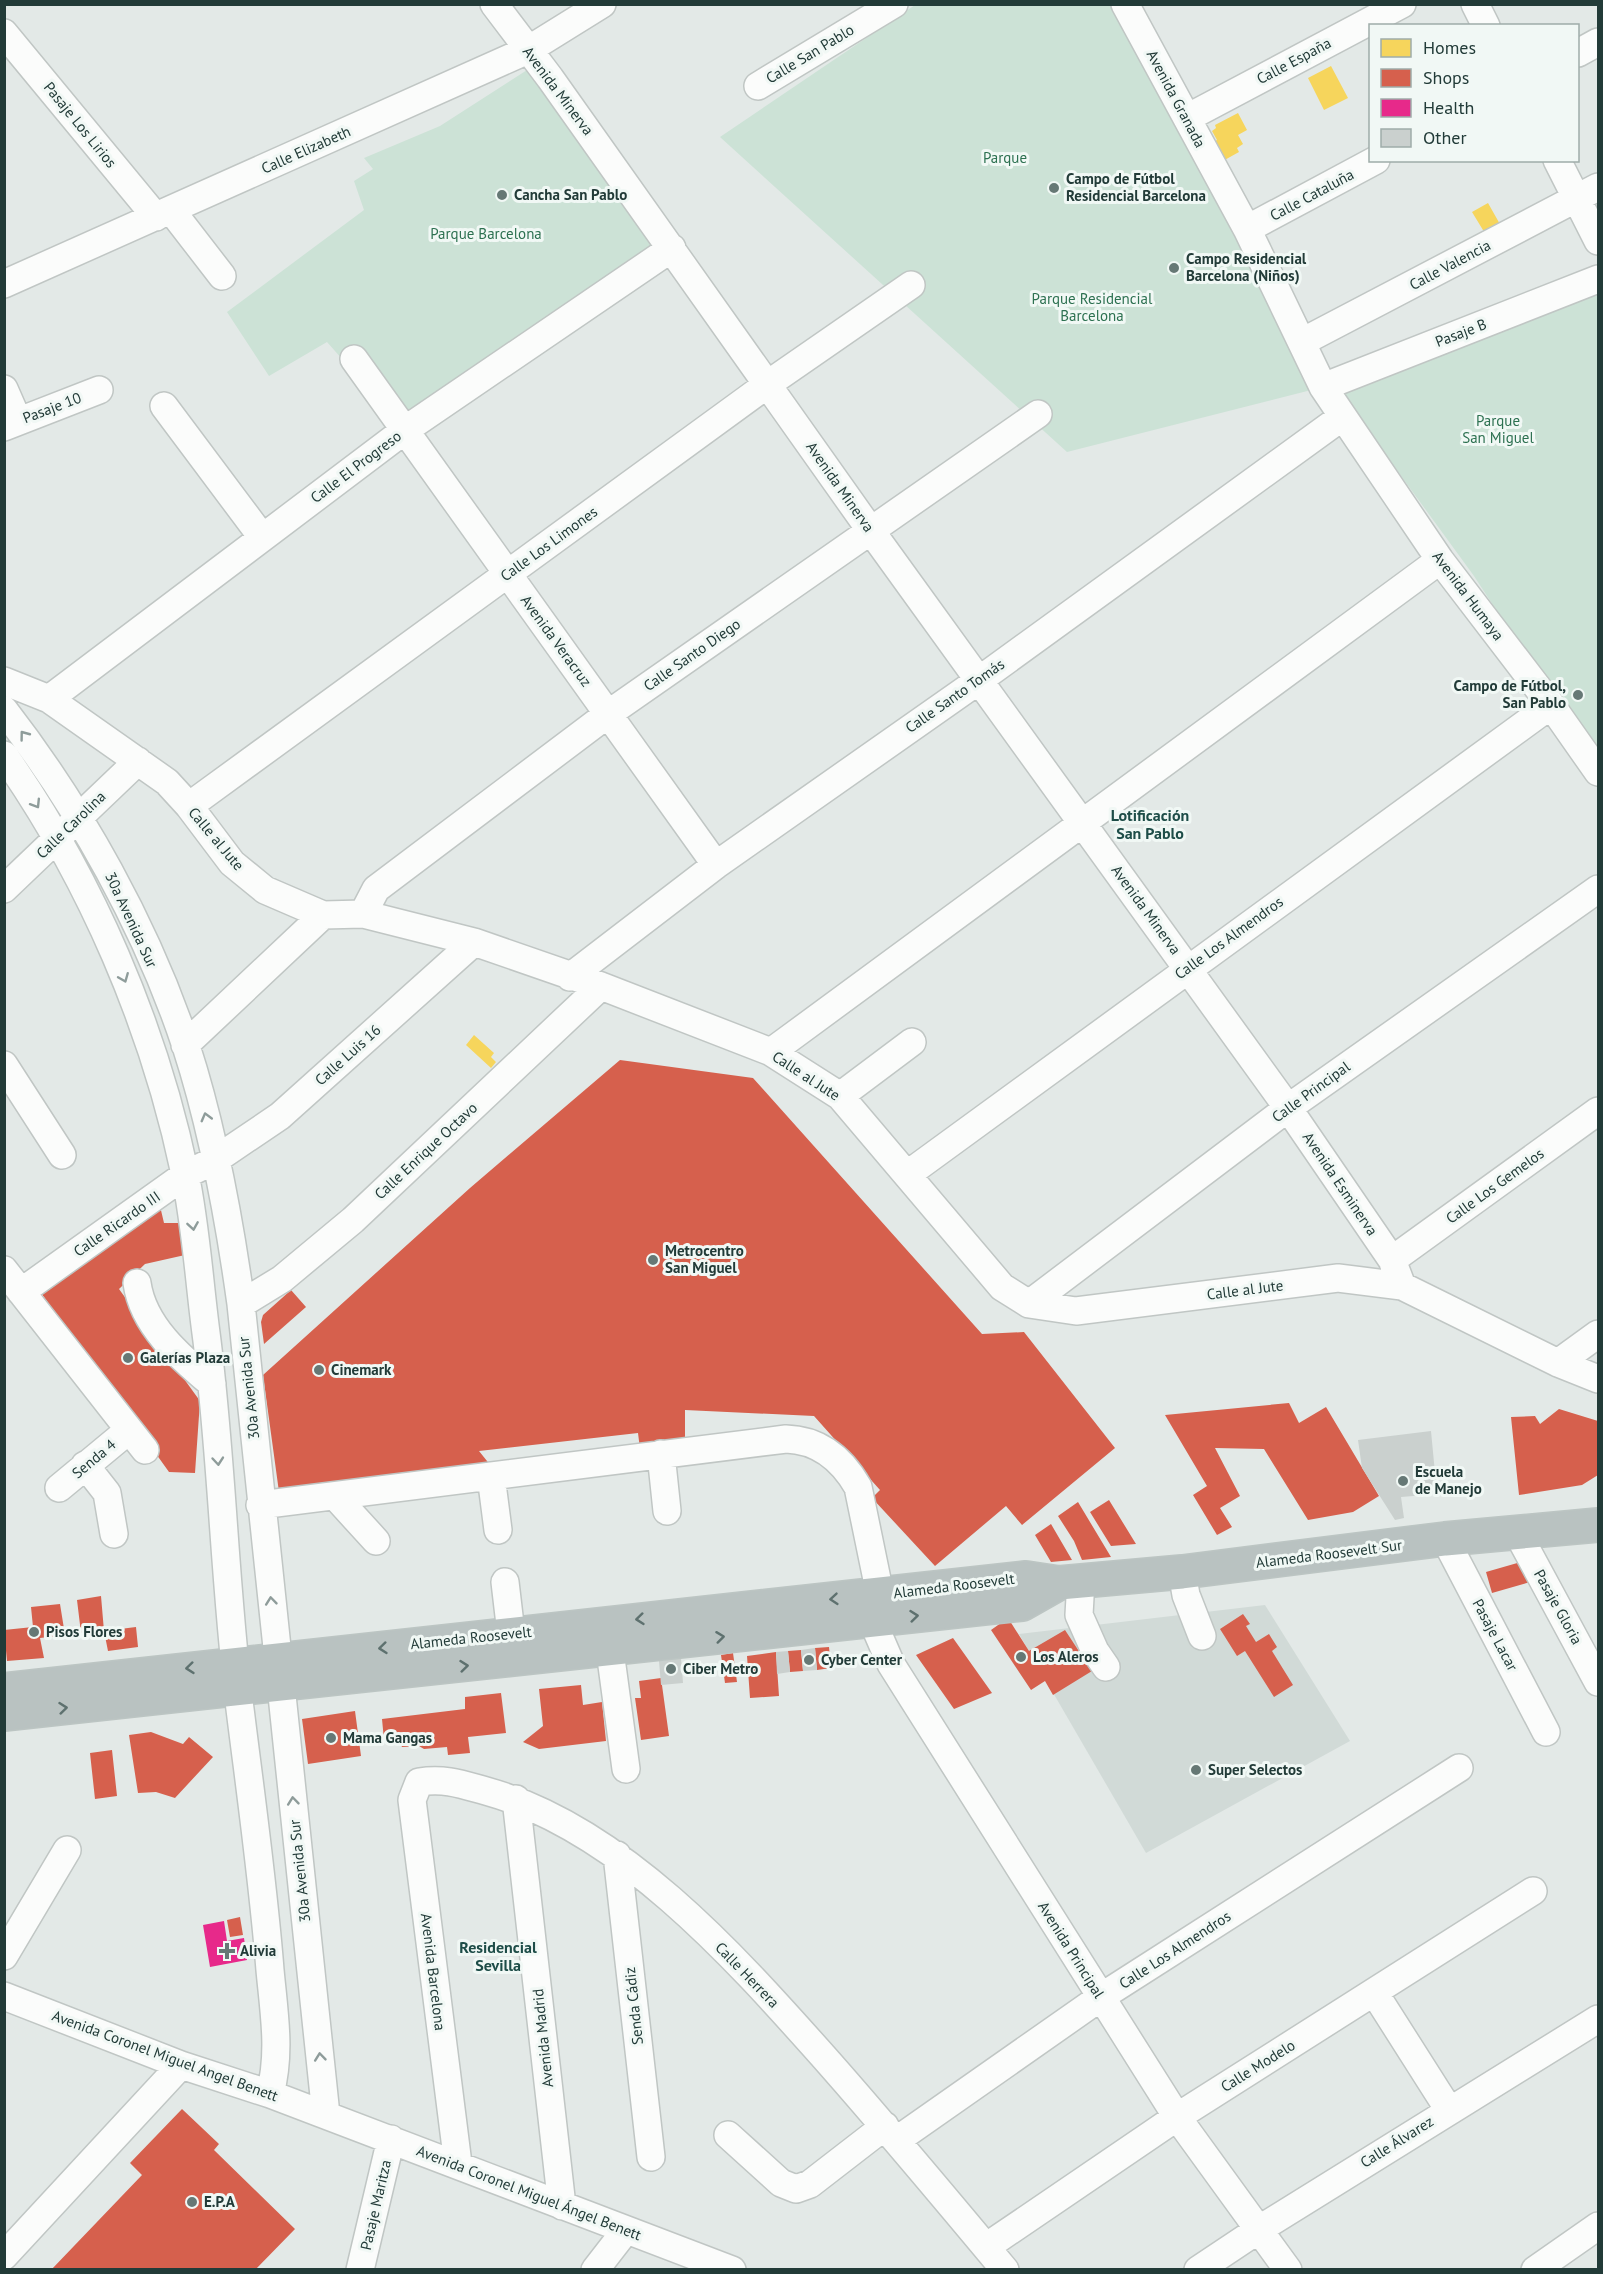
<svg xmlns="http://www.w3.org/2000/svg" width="1603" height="2274" font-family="'PT Sans',sans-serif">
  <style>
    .built { fill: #d1dad7 }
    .green { fill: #cce2d6 }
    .homes { fill: #f6d55c }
    .shops { fill: #d6604d }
    .health { fill: #e7298a }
    .building { fill: #cad0ce }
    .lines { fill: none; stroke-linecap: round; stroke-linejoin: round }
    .minor-casing { stroke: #c0c6c4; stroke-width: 30 }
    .highway-casing { stroke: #bcc5c3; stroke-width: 36 }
    .minor { stroke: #fbfcfb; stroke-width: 27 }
    .highway { stroke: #b9c2c1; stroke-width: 33 }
    .oneway { stroke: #8e9c9a }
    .oneway2 { stroke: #5e716f }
    .poi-dot { fill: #667875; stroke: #f1f8f5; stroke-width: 2 }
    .labels { text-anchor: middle; stroke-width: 6; stroke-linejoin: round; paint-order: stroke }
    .street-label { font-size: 15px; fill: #223b38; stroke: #f1f8f5 }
    .park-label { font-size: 15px; fill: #2d7151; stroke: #f1f8f5 }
    .poi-label { font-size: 15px; font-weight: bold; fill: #223b38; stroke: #f1f8f5; text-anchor: start }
    .neighbourhood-label { font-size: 16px; font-weight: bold; fill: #1e4d48; stroke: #f1f8f5 }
  </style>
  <rect width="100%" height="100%" fill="#e3e9e7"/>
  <path class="built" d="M1265,1605L1350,1741L1146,1853L1019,1634Z"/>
  <path class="green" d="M915,5H1126L1323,387L1067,452L720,137Z
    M538,63L672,248L405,430L327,342L269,376L227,312L364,210L354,181L373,169L364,158L440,126Z
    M1598,281V766L1474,576L1342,395L1352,391L1344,379Z"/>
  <path class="homes" d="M1331,66L1348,98L1324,110L1308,78Z
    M1238,113L1247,130L1238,135L1243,144L1237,148L1239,152L1221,162L1211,143L1217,140L1212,131L1216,128L1215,125Z
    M1488,203L1501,226L1486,235L1472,212Z
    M474,1035L494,1053L491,1057L496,1062L491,1068L466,1045Z"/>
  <path class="shops" d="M620,1060L753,1078L982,1334L1024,1332L1115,1448L1022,1525L1006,1506L935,1566L872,1498L880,1490L814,1416L685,1410V1443L640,1449L638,1433L479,1451L491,1466L279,1492L263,1375L470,1188Z
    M160,1206L164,1223H183L185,1255L145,1264L119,1289L200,1401L195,1473L169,1472L41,1293Z
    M291,1290L306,1307L264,1344L261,1322L263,1315Z
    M1289,1403L1299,1423L1326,1407L1379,1496L1353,1512L1308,1520L1264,1449L1215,1448L1240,1496L1220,1508L1232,1527L1217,1535L1193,1495L1207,1486L1165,1415Z
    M1559,1409L1598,1421V1475L1582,1485L1519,1495L1511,1417L1535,1416L1540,1424Z
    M1109,1500L1136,1544L1111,1546L1090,1512Z
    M1078,1502L1111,1557L1082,1560L1074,1541L1058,1516Z
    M1051,1524L1072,1560L1051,1562L1035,1535Z
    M1528,1560L1534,1581L1492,1593L1486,1572Z
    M101,1596L104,1631L81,1633L77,1600Z
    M60,1604L65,1635L40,1638L44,1658L7,1661L4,1630L33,1627L31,1607Z
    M1243,1614L1250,1624L1246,1626L1256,1642L1269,1634L1277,1647L1272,1651L1293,1685L1274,1697L1245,1651L1237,1656L1220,1629Z
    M1008,1618L1029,1651L1065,1630L1092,1671L1053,1695L1045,1681L1031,1690L991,1630Z
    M136,1627L138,1647L108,1651L104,1631Z
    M953,1638L992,1693L954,1709L916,1655Z
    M829,1647L831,1668L817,1670L815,1648Z
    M801,1650L803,1671L790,1672L788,1651Z
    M776,1652L779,1696L750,1698L747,1656Z
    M733,1653L737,1682L725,1683L721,1655Z
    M661,1678L669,1736L641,1740L635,1698H641L639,1681Z
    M581,1685L583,1705L602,1702L606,1741L539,1749L523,1742L543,1726L539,1689Z
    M501,1693L506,1733L468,1737L470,1753L448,1755L447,1747L424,1749L419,1746L402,1747L398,1738L384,1740L382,1719L465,1709V1697Z
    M355,1711L361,1756L308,1764L302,1719Z
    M151,1732L183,1744L189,1737L213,1757L175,1798L156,1792L138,1793L129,1735Z
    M112,1750L117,1796L95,1799L90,1753Z
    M240,1917L243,1935L230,1937L227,1920Z
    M182,2109L219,2144L214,2150L295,2229L255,2270H51L142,2175L130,2163Z"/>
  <path class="health" d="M224,1921L227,1941L244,1938L247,1960L210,1967L203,1925Z"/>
  <path class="building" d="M1431,1431L1437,1494L1401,1497L1404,1518L1395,1520L1362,1468L1358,1440Z
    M815,1648L817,1670L803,1671L801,1650Z
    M788,1651L790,1672L777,1674L776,1652Z
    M681,1658L683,1683L661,1685L659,1661Z"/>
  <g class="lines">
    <defs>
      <path id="minor" d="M494,4L550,78L871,531L1288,1108L1392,1260L1402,1286
        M1125,4L1247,229L1323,387L1440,560L1551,705L1598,772
        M1475,4L1486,26
        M4,33L156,217
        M1578,53L1598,42
        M758,86L894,4
        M1187,118L1402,4
        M1557,160L1598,241
        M171,210L222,276
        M1247,229L1376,160
        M4,284L528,50L602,4
        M1302,342L1598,187
        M354,359L716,865
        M1323,387L1598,279
        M4,389L18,421
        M164,406L262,537
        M4,427L99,390
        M4,681L49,699L167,782L189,806L232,863L265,890L323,915L363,914L474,942L601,986L771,1052L840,1096L1002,1287L1029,1304L1076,1311L1338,1278L1402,1286L1558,1363L1598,1379
        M49,699L405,430L672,248
        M4,710C80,808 147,928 186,1046C213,1129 229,1217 241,1304L326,2115
        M4,755C91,879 154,1026 185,1174C196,1227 199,1280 206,1333C222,1455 224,1579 239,1701C250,1790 263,1880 270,1970C274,2013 281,2052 270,2094
        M189,806L768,384L911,285
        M4,889L138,761
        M363,914L376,889L608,714L1038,414
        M570,977L716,865L978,681L1342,417
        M185,1045L323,915
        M771,1052L1440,560
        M4,1065L62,1155
        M840,1096L912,1042
        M908,1174L1551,705
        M1392,1260L1598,1111
        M4,1270L145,1450
        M137,1283C143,1326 180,1357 212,1384
        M21,1292L185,1175L215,1160L280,1116L474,942
        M241,1304L282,1279L353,1220L601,986
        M1029,1304L1288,1108L1598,889
        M1558,1363L1598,1334
        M661,1454L667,1511
        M85,1465L107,1493L114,1534
        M491,1476L498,1530
        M59,1488L129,1430
        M335,1496L376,1541
        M260,1505L786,1439C819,1440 842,1459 858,1487L880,1594
        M1517,1532L1598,1682
        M1445,1539L1546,1732
        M1182,1572L1186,1595L1202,1636
        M1081,1579L1079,1615L1095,1651L1106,1667
        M505,1582L511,1633
        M872,1620L891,1664L1177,2117L1288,2270
        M610,1651L626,1769
        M516,1799L562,2206
        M617,1855L651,2157
        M4,1956L67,1850
        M1374,1992L1449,2110
        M4,1996L181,2065L270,2094L732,2270
        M728,2135L781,2183L796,2189L810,2184L885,2126
        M897,2140L1101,1997L1459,1768
        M458,2164L412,1800L419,1782C445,1778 461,1784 486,1791C620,1828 733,1955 823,2056C885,2126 945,2198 1005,2270
        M986,2247L1177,2117L1533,1891
        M4,2256L181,2065
        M360,2270L391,2139
        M595,2270L626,2230
        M1198,2270L1258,2230L1598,2019
        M1535,2270L1598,2226"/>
      <path id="highway" d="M4,1690L1026,1578L1059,1583L1182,1572L1445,1539L1598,1525
        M4,1714L1022,1604L1059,1583"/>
    </defs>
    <use href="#minor" class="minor-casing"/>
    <use href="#highway" class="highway-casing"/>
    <use href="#minor" class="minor"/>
    <use href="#highway" class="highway"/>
  </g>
  <defs><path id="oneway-chevron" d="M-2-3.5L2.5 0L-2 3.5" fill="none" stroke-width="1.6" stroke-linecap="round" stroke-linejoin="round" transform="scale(1.5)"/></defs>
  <g class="oneway">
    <use href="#oneway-chevron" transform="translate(24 735) rotate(-127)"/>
    <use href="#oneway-chevron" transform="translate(36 804) rotate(58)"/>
    <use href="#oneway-chevron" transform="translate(124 978) rotate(68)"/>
    <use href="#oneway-chevron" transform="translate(206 1117) rotate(-105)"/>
    <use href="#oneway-chevron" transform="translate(193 1226) rotate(81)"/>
    <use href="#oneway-chevron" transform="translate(218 1461) rotate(85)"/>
    <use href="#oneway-chevron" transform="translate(271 1601) rotate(-96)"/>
    <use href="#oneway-chevron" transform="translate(293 1801) rotate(-96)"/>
    <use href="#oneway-chevron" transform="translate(320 2057) rotate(-96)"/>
  </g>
  <g class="oneway2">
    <use href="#oneway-chevron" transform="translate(834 1599) rotate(175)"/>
    <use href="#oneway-chevron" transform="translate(914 1616) rotate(-6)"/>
    <use href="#oneway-chevron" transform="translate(640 1619) rotate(174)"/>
    <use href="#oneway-chevron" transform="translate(720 1637) rotate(-7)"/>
    <use href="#oneway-chevron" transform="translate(383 1648) rotate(174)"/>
    <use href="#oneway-chevron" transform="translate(464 1666) rotate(-6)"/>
    <use href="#oneway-chevron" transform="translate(190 1668) rotate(174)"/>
    <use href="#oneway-chevron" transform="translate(63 1708) rotate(-6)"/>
  </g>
  <g class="poi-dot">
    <circle cx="1054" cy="188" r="6"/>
    <circle cx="502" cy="195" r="6"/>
    <circle cx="1174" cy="268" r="6"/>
    <circle cx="1578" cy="695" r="6"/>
    <circle cx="653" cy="1260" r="6"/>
    <circle cx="128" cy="1358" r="6"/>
    <circle cx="319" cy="1370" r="6"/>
    <circle cx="1403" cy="1481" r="6"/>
    <circle cx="34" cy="1632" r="6"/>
    <circle cx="1021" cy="1657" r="6"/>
    <circle cx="809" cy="1660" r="6"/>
    <circle cx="671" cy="1669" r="6"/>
    <circle cx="331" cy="1738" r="6"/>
    <circle cx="1196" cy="1770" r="6"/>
    <path d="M224 1942h6v6h6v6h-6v6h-6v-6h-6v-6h6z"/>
    <circle cx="192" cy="2202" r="6"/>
  </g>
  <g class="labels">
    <g class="street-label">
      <text transform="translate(810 54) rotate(-31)" y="5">Calle San Pablo</text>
      <text transform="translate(1294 61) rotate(-28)" y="5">Calle España</text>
      <text transform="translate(558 91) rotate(53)" y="5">Avenida Minerva</text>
      <text transform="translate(1176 99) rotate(62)" y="5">Avenida Granada</text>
      <text transform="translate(80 125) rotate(51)" y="5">Pasaje Los Lirios</text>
      <text transform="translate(306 150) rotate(-24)" y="5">Calle Elizabeth</text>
      <text transform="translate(1312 195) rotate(-28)" y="5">Calle Cataluña</text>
      <text transform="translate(1450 265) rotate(-28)" y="5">Calle Valencia</text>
      <text transform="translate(1461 333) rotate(-21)" y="5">Pasaje B</text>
      <text transform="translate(52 408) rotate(-21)" y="5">Pasaje 10</text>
      <text transform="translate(356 467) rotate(-37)" y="5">Calle El Progreso</text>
      <text transform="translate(840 487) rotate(55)" y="5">Avenida Minerva</text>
      <text transform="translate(549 544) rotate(-36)" y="5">Calle Los Limones</text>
      <text transform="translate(1468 596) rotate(53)" y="5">Avenida Humaya</text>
      <text transform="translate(556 641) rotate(54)" y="5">Avenida Veracruz</text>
      <text transform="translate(692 655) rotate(-35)" y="5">Calle Santo Diego</text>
      <text transform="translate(955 696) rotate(-35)" y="5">Calle Santo Tomás</text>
      <text transform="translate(71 825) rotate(-44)" y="5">Calle Carolina</text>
      <text transform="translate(216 839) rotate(50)" y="5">Calle al Jute</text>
      <text transform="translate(1146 910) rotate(54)" y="5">Avenida Minerva</text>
      <text transform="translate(131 920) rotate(65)" y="5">30a Avenida Sur</text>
      <text transform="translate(1229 938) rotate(-36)" y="5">Calle Los Almendros</text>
      <text transform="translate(348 1055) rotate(-42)" y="5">Calle Luis 16</text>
      <text transform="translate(806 1076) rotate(33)" y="5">Calle al Jute</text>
      <text transform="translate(1311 1092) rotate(-36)" y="5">Calle Principal</text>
      <text transform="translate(426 1151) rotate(-43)" y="5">Calle Enrique Octavo</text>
      <text transform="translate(1340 1184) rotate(56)" y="5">Avenida Esminerva</text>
      <text transform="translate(1495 1186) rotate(-36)" y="5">Calle Los Gemelos</text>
      <text transform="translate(117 1224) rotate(-35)" y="5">Calle Ricardo III</text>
      <text transform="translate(1245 1290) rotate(-7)" y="5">Calle al Jute</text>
      <text transform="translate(249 1388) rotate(-96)" y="5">30a Avenida Sur</text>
      <text transform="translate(94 1459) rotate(-40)" y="5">Senda 4</text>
      <text transform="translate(1329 1554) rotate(-7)" y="5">Alameda Roosevelt Sur</text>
      <text transform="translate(954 1586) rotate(-7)" y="5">Alameda Roosevelt</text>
      <text transform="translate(1558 1607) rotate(61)" y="5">Pasaje Gloria</text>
      <text transform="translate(1495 1635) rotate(62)" y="5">Pasaje Lacar</text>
      <text transform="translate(471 1638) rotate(-6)" y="5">Alameda Roosevelt</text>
      <text transform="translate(300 1871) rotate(-96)" y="5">30a Avenida Sur</text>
      <text transform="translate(1071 1950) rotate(58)" y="5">Avenida Principal</text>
      <text transform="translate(1175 1950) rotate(-33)" y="5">Calle Los Almendros</text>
      <text transform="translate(433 1972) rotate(83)" y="5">Avenida Barcelona</text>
      <text transform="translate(747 1975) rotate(46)" y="5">Calle Herrera</text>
      <text transform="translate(634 2006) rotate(-96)" y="5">Senda Cádiz</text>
      <text transform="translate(543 2038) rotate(-96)" y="5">Avenida Madrid</text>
      <text transform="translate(165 2056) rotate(20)" y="5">Avenida Coronel Miguel Angel Benett</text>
      <text transform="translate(1258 2066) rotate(-32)" y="5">Calle Modelo</text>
      <text transform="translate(1397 2142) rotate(-32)" y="5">Calle Álvarez</text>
      <text transform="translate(529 2193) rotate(21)" y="5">Avenida Coronel Miguel Ángel Benett</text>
      <text transform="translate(376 2205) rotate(-77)" y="5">Pasaje Maritza</text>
    </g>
    <g class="park-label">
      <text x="1005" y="163">Parque</text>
      <text x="486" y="239">Parque Barcelona</text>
      <text x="1092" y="304">Parque Residencial<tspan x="1092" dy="17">Barcelona</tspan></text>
      <text x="1498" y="426">Parque<tspan x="1498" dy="17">San Miguel</tspan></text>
    </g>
    <g class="poi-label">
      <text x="1066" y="184">Campo de Fútbol<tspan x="1066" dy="17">Residencial Barcelona</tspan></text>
      <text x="514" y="200">Cancha San Pablo</text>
      <text x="1186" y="264">Campo Residencial<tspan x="1186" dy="17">Barcelona (Niños)</tspan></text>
      <text x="1566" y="691" text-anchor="end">Campo de Fútbol,<tspan x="1566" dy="17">San Pablo</tspan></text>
      <text x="665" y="1256">Metrocentro<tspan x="665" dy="17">San Miguel</tspan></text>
      <text x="140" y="1363">Galerías Plaza</text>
      <text x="331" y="1375">Cinemark</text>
      <text x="1415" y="1477">Escuela<tspan x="1415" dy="17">de Manejo</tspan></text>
      <text x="46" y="1637">Pisos Flores</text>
      <text x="1033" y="1662">Los Aleros</text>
      <text x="821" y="1665">Cyber Center</text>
      <text x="683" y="1674">Ciber Metro</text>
      <text x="343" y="1743">Mama Gangas</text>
      <text x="1208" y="1775">Super Selectos</text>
      <text x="240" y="1956">Alivia</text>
      <text x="204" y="2207">E.P.A</text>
    </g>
    <g class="neighbourhood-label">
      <text x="1150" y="821">Lotificación<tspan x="1150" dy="18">San Pablo</tspan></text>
      <text x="498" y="1953">Residencial<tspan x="498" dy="18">Sevilla</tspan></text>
    </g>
  </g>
  <rect width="1603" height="2274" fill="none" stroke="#223b38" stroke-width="12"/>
  <rect x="1369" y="24" width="210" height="138" fill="#f1f8f5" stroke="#9eaca9" stroke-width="1.5"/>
  <rect x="1381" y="39" width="30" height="18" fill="#f6d55c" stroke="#9eaca9" stroke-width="1.5"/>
  <text x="1423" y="54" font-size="18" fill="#223b38">Homes</text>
  <rect x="1381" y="69" width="30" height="18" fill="#d6604d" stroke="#9eaca9" stroke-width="1.5"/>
  <text x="1423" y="84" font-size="18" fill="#223b38">Shops</text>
  <rect x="1381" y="99" width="30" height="18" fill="#e7298a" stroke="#9eaca9" stroke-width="1.5"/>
  <text x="1423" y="114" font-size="18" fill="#223b38">Health</text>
  <rect x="1381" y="129" width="30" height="18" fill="#cad0ce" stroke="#9eaca9" stroke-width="1.5"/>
  <text x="1423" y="144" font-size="18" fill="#223b38">Other</text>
</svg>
